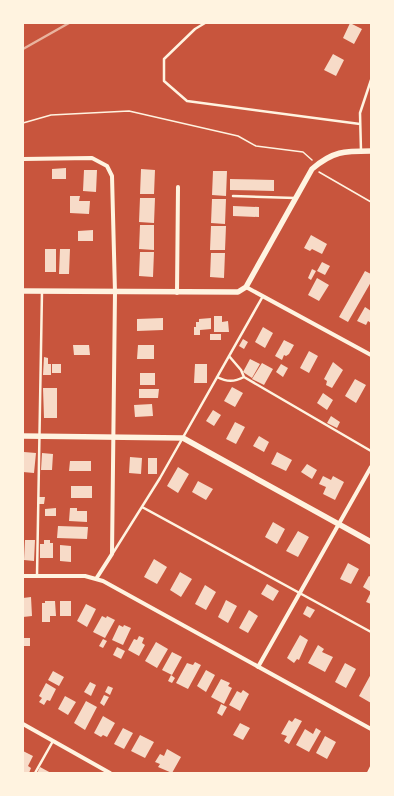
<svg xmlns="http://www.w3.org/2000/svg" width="394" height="796" font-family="'Archivo Narrow',sans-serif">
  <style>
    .building { fill: #f7dbc8 }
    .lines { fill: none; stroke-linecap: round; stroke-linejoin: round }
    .path { stroke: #fff3e0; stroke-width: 1.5 }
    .service { stroke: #fff3e0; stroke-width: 2.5 }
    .minor { stroke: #fff3e0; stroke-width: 4 }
    .tertiary { stroke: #fff3e0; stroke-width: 5.5 }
    .rail { stroke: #e9b49f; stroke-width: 2.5 }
  </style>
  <rect width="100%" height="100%" fill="#c8553d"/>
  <path class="building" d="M350,23L362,29L354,44L343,38Z
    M333,54L344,60L336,76L324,70Z
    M66,168V179H52V169Z
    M141,169L155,170L154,194H140Z
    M84,170H97L96,192L83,191Z
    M213,171H227L226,196L212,195Z
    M230,179L274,180V191L230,190Z
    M70,196H80L79,201H90L89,214L70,213Z
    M140,198H155L154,223L139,222Z
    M212,199H226L225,224L211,223Z
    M233,206L259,207V217L233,216Z
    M140,225H154V250L139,249Z
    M211,226H226L225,250H210Z
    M93,230V241H78V231Z
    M311,235L327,244L322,254L312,249L310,251L304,248Z
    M45,249H56V272H45Z
    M60,249H70L69,274H59Z
    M140,252H154L153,277L139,276Z
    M211,253H225L224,278L210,277Z
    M322,262L330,266L325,275L317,271Z
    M312,269L316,271L311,280L308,278Z
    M365,271L371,274V282L348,322L339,317Z
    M317,278L329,285L319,301L308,295Z
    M365,307L371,311V323L368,321L366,325L357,321Z
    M214,316H222V322L228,321L229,332H214Z
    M163,318V330L137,331V319Z
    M211,318V329L200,330V335H194V327H196V322H199V319Z
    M263,327L273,333L265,348L255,342Z
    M210,334H221V340H210Z
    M243,339L248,342L244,349L239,346Z
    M284,340L294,345L289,354L286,356L284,355L282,360L275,356Z
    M73,345H89L90,355H74Z
    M138,345H154V359H137Z
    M309,351L318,356L309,373L300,368Z
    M44,357L48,358V364H51V375H43Z
    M250,359L260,364L252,378L243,372Z
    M333,362L343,370L332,388L326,385L327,381L324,379Z
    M262,363L273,369L264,385L252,379Z
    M52,364H61V373H52Z
    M195,364H207V383H194Z
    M281,364L288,368L283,377L276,372Z
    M140,373H155V385H140Z
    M355,379L366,385L356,403L345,396Z
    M232,387L243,393L235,407L224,401Z
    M43,388H57V418H44Z
    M139,389H159L158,398H139Z
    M323,393L333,400L327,410L317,403Z
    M152,404L153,416L135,417L134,405Z
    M213,410L221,415L214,426L206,421Z
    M331,416L340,422L337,428L327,423Z
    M235,422L245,427L236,444L226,439Z
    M259,436L269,442L264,452L253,446Z
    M24,452L36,453L34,473L23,472Z
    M277,452L292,460L286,471L271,464Z
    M42,453L53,454L52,470H41Z
    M130,457L142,458L141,474L129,473Z
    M148,458H157V474H148Z
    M70,461H91V471H69Z
    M307,464L317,470L312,479L301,472Z
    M178,467L189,474L178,493L167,486Z
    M323,476L331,480L333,476L344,482L335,500L323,494L326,487L319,484Z
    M198,481L213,489L206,500L192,492Z
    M71,486H92V498H71Z
    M39,497H45L44,504H39Z
    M56,508V516H45V509Z
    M70,508H77V511H87V522L69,521Z
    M273,522L285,529L277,544L265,537Z
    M58,526L88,527L87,539L57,538Z
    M298,531L309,537L298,557L286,551Z
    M25,540H35L34,561L24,560Z
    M44,540H50V543H53V558H40V544H44Z
    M60,545L71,546V562L60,561Z
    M154,559L167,567L157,584L144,577Z
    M348,563L359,569L351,584L340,579Z
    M180,572L192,579L181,597L170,590Z
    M369,576L371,577V592L363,587Z
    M267,584L279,591L273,601L261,594Z
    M205,585L216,592L206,610L195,604Z
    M371,592V604L366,602Z
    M31,597L32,616L23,617V598Z
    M226,600L237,606L228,623L218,617Z
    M45,601H55L56,616H50V622H42V603H45Z
    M60,601H71V616H60Z
    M86,604L96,609L87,627L77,621Z
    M307,606L315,610L310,618L303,614Z
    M249,610L258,616L248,633L239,628Z
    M102,616L106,618L107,616L115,620L105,638L93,632Z
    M119,625L123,627L124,625L131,628L123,645L112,640Z
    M300,635L308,640L299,660L297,659L294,663L287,658Z
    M139,636L144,638L142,643L145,645L139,656L128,650L134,639L137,640Z
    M23,638H30V646H23Z
    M103,639L107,641L103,648L99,646Z
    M156,642L168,649L157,668L145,661Z
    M318,645L324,649L322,652L333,657L325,672L308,663Z
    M117,647L125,651L121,659L113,655Z
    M172,652L182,657L172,675L162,670Z
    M195,662L201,665L188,689L176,683L187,663L193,665Z
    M345,663L356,669L346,688L335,682Z
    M206,670L215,675L206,692L197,686Z
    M53,671L64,677L59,686L48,680Z
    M371,674V703L359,696Z
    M171,675L175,678L172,683L168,681Z
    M221,679L230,683L228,686L232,688L224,704L211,697Z
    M90,682L96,685L91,696L84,692Z
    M46,683L56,689L50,701L47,700L44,705L39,702L42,698L39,696Z
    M108,686L113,688L110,695L105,692Z
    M243,690L249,694L240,711L229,705L237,691L241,693Z
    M104,695L109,697L104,706L100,703Z
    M65,696L76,702L68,715L58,709Z
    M86,701L97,707L85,730L74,723Z
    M221,704L227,707L222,716L217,713Z
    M103,716L115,723L107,737L103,735L101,737L94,733Z
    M295,718L302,721L289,744L284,741L287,736L281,734L289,720L292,722Z
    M240,723L250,728L243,740L233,735Z
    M123,728L133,733L124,749L114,744Z
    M316,728L321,731L309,752L296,745L305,729L313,734Z
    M140,735L154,742L145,758L131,751Z
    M325,736L336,742L327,759L316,753Z
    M167,749L181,757L172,773L158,767L160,764L155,762L160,754L164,756Z
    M23,751L33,756L28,766L31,768L29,773H23Z
    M40,767L51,773H37Z"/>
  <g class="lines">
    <path class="path" d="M23,123L51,115L129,111L238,136L256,146L303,152L312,160
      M319,172L371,202"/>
    <path class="service" d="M205,23L195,29L164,59V81L187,101L360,124
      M361,151L360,113L371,80
      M233,196L295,198
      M229,356L241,370L244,377L371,451
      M217,377C227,382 234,382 244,377
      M142,507L371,632
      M113,553L160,478L263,296
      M37,576L42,291
      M35,773L53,741
      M368,773L371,767"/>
    <path class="minor" d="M23,159L92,158L107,166L112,176L115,292L112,554L96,579
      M246,287L371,355
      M177,293L178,187
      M23,576H85L103,581L371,729
      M258,667L371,467
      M23,724L110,773"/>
    <path class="tertiary" d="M23,291L238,292L246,287L312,169C333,151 344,151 371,151
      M23,436L183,438L371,542"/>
    <path class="rail" d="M23,49L69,23"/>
  </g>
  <rect width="394" height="796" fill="none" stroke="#fff3e0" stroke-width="48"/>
</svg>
